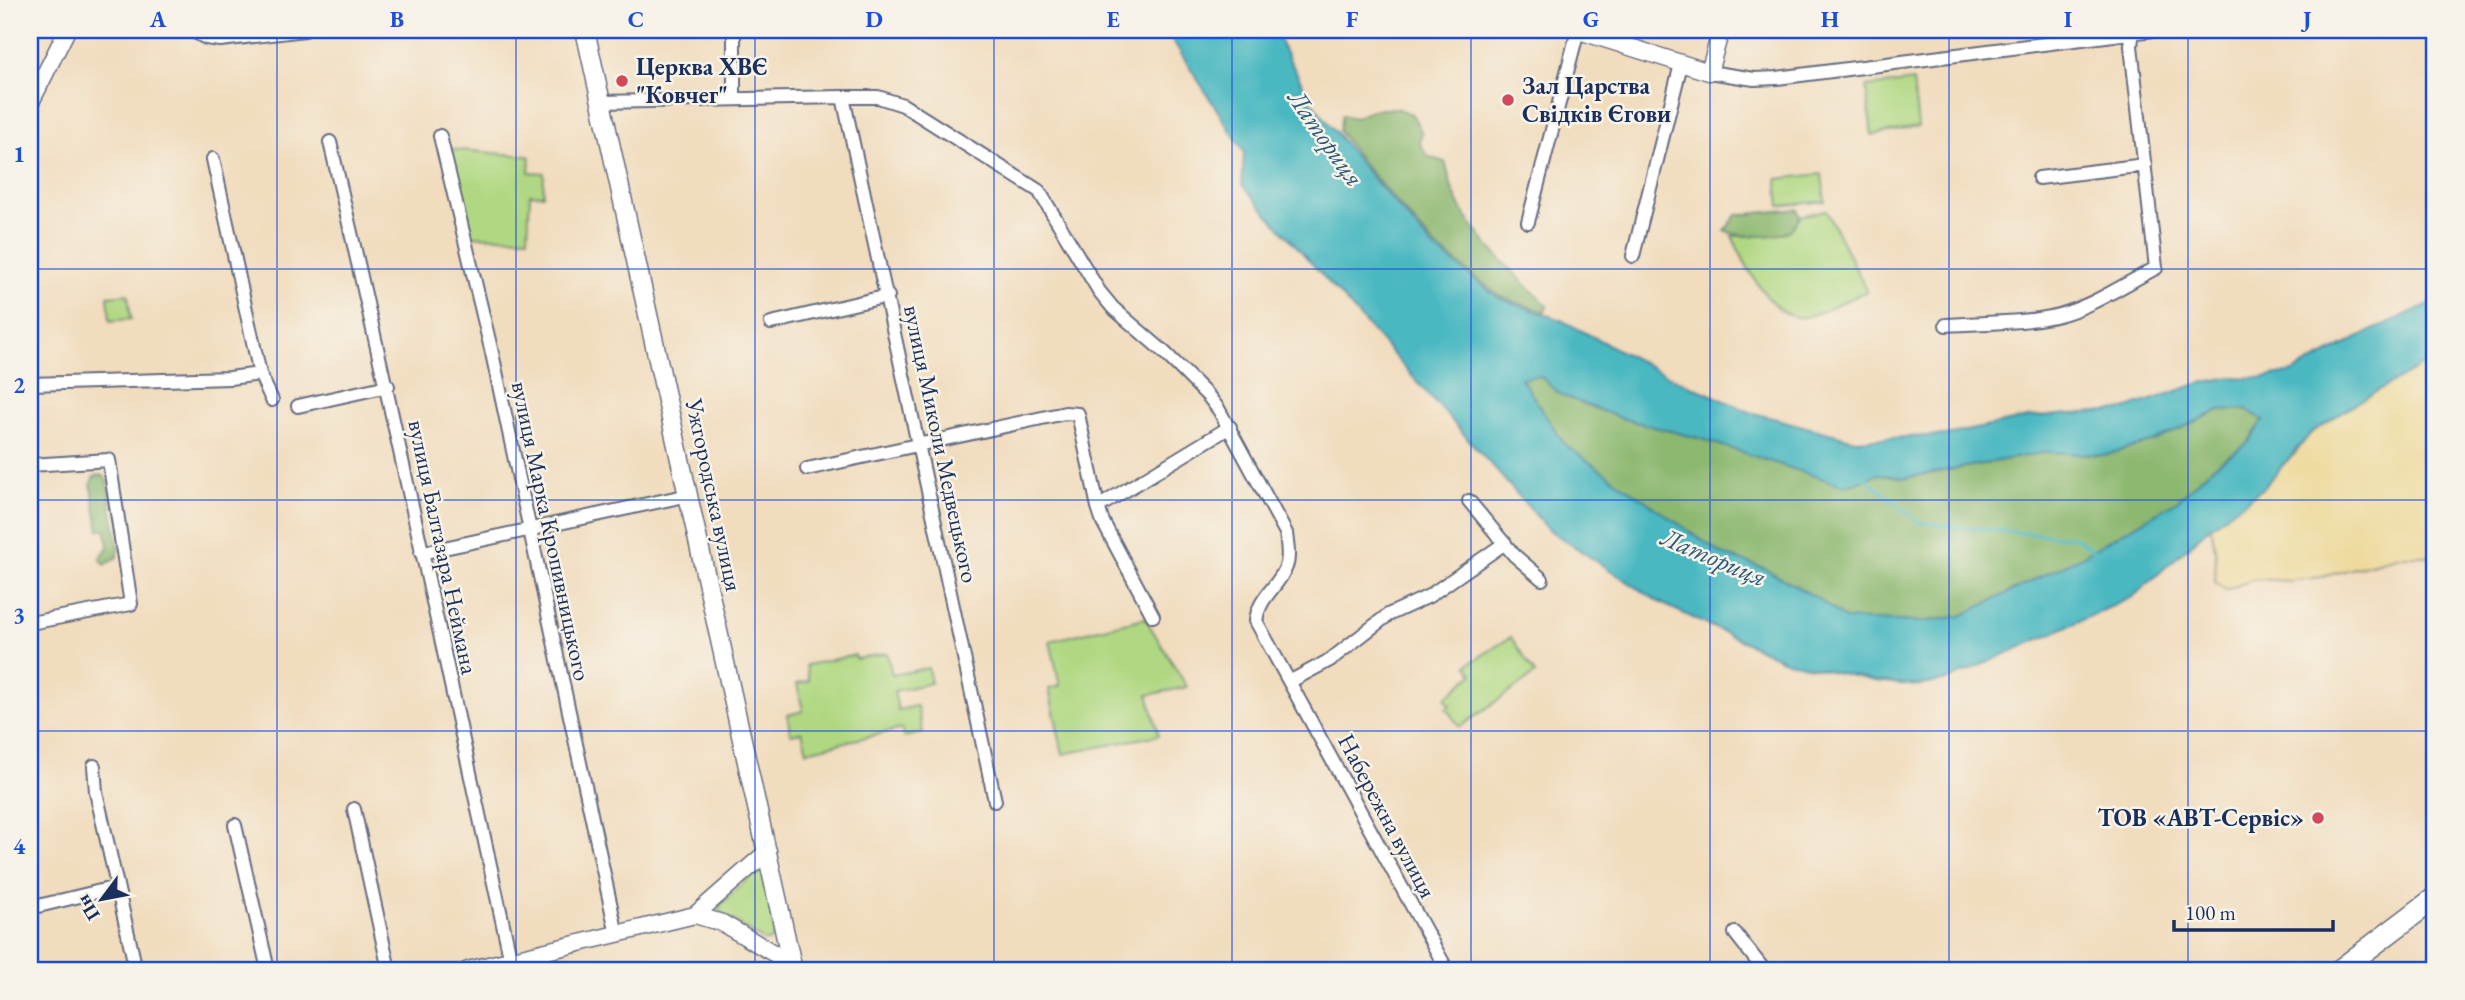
<svg xmlns="http://www.w3.org/2000/svg" width="2465" height="1000" font-family="'EB Garamond',serif">
  <style>
    .green { fill: #b0d882; stroke: #668470; stroke-width: 2 }
    .forest { fill: #8cb870; stroke: #547467; stroke-width: 2 }
    .sand { fill: #eeda9e; stroke: #84847e; stroke-width: 2 }
    .water { fill: #49b8c1; stroke: #327490; stroke-width: 2; fill-rule: evenodd }
    .lines { fill: none; stroke-linecap: round; stroke-linejoin: round }
    .stream { stroke: #49b8c1; stroke-width: 3.5 }
    .minor-casing { stroke: #666c7f; stroke-width: 16 }
    .tertiary-casing { stroke: #666c7f; stroke-width: 19 }
    .secondary-casing { stroke: #666c7f; stroke-width: 21 }
    .trunk-casing { stroke: #666c7f; stroke-width: 24 }
    .minor { stroke: #fff; stroke-width: 12 }
    .tertiary { stroke: #fff; stroke-width: 16 }
    .secondary { stroke: #fff; stroke-width: 18 }
    .trunk { stroke: #fff; stroke-width: 21 }
    .grid { fill: none; stroke: #1d4ed8; stroke-width: 2; stroke-opacity: 0.55 }
    .poi-dot { fill: #d1495b; stroke: #f7f3e8; stroke-width: 2.5 }
    .labels { text-anchor: middle; stroke-width: 5; stroke-linejoin: round; paint-order: stroke }
    .poi-label { font-size: 24px; font-weight: bold; fill: #1b2f5e; stroke: #f7f3e8; text-anchor: start }
    .street-label { font-size: 24px; fill: #1b2f5e; stroke: #f7f3e8 }
    .water-label { font-size: 26px; font-style: italic; fill: #29587c; stroke: #f7f3e8 }
    .neatline { fill: none; stroke: #1d4ed8; stroke-width: 2.5 }
    .grid-label { font-size: 23px; text-anchor: middle; font-weight: bold; fill: #1d4ed8 }
  </style>
  <rect width="100%" height="100%" fill="#f7f3e8"/>
  <filter id="ink" filterUnits="userSpaceOnUse"><feTurbulence type="fractalNoise" baseFrequency=".0143" numOctaves="2"/><feDisplacementMap in="SourceGraphic" scale="14" xChannelSelector="R" yChannelSelector="G"/><feConvolveMatrix kernelMatrix="1 2 1 2 8 2 1 2 1" color-interpolation-filters="sRGB"/></filter>
  <filter id="wash" filterUnits="userSpaceOnUse"><feTurbulence type="fractalNoise" baseFrequency=".00686" numOctaves="4" result="noise"/><feDisplacementMap in="SourceGraphic" scale="28" xChannelSelector="R" yChannelSelector="G"/><feGaussianBlur stdDeviation="1.57" result="paint"/><feColorMatrix in="noise" values="0 0 0 0 0 0 0 0 0 0 0 0 0 0 0 0 0 1.4 0 .05"/><feComposite in="paint" operator="in"/></filter>
  <g filter="url(#wash)">
    <rect width="100%" height="100%" fill="#f1dcbd"/>
    <path class="green" d="M1913,81L1918,127L1872,135L1866,87Z
      M448,149L527,156L530,157L529,172L544,173L543,195L530,194L528,238L469,236Z
      M1822,174L1825,201L1780,206L1777,179Z
      M1826,210L1867,291C1850,298 1822,314 1805,317C1772,323 1743,260 1732,236C1756,235 1787,241 1800,216Z
      M128,294L131,319L110,321L108,296Z
      M1145,618L1187,687L1148,695L1159,735L1063,754L1049,689L1060,686L1050,641Z
      M1511,637L1535,674L1460,727L1446,708L1450,705L1445,698L1473,674L1467,665Z
      M887,653L892,675L928,668L931,683L894,691L898,710L917,706L923,733L904,737L901,729L807,751L802,732L791,734L787,715L803,711L797,684L809,681L806,665L855,655L856,659Z
      M757,869L764,874L777,933L769,941H764L722,913L718,907Z"/>
    <path class="forest" d="M1396,108L1412,114L1422,133L1419,142L1427,156L1445,162C1448,172 1450,183 1454,193C1473,238 1514,272 1547,306L1545,312L1501,297L1435,246L1365,166L1339,131L1342,115L1355,118L1372,110Z
      M1797,209L1800,216C1797,221 1795,226 1790,230C1779,238 1735,238 1725,230L1737,215Z
      M1540,376L1561,395L1620,418L1702,439L1845,486L1879,474L1905,478L2047,452L2106,455L2154,441L2220,410L2246,409L2263,420L2248,443L2211,468L2177,501L2073,561L1961,616L1921,622L1845,619L1817,598L1763,568L1722,554L1564,445L1521,378Z
      M98,475L104,476L107,481L119,550L117,557L105,565L100,558L108,547L106,530H99L91,484L93,478Z"/>
    <path class="sand" d="M2435,358V556H2400L2322,577L2289,581L2254,579L2226,590L2215,582L2216,555L2211,526L2295,454L2310,434L2348,408Z"/>
    <path class="water" d="M1166,30H1274L1311,101L1364,168L1433,247L1499,298L1561,320L1664,374L1750,412L1855,440L1946,435L2032,417L2122,410L2200,383L2231,377L2263,378L2293,372L2373,330L2435,301V358L2348,408L2310,434L2263,488L2211,526L2133,597L1948,680L1918,686L1875,681L1785,661L1659,602L1549,530L1242,185L1244,152ZM1540,376L1561,395L1620,418L1702,439L1845,486L1879,474L1905,478L2047,452L2106,455L2154,441L2220,410L2246,409L2263,420L2248,443L2211,468L2177,501L2073,561L1961,616L1921,622L1845,619L1817,598L1763,568L1722,554L1565,445L1521,378Z"/>
    <g class="lines">
      <path class="stream" d="M1864,477L1920,523L2076,538L2094,550"/>
    </g>
  </g>
  <g filter="url(#ink)">
    <g class="lines">
      <defs>
        <path id="minor" d="M191,30L206,38L220,40L305,30
          M1709,72L1754,79L1777,78L2153,30
          M734,97V30
          M843,97L995,801
          M601,102L843,97H878L903,105L1039,191L1099,291L1113,308L1164,352L1209,397L1219,410L1286,533C1287,544 1290,557 1286,567C1278,587 1258,598 1256,621L1447,970
          M440,136L492,353L617,935
          M330,142C394,414 451,688 511,961
          M213,159L260,374L272,400
          M2039,178L2145,165
          M1528,222L1578,30
          M1633,256L1681,64
          M771,323L888,296
          M1946,325C1983,322 2023,324 2059,315C2093,306 2125,284 2156,268L2131,46L2133,30
          M30,384L230,378L260,374
          M298,406L388,386
          M30,465L109,460L131,604L30,623
          M807,469L1065,413L1078,414L1098,507
          M1469,501L1514,555L1542,579
          M421,553L689,495
          M1153,616L1103,522L1098,507L1230,427
          M1291,681L1330,660L1388,615L1429,596L1505,543
          M94,766L96,792L136,970
          M354,809L389,970
          M235,825L268,970
          M30,908L117,887
          M1735,933L1764,970"/>
        <path id="tertiary" d="M1576,30L1709,72L1721,30
          M30,104L67,30
          M695,915L722,923L792,964
          M468,970L695,915L768,851"/>
        <path id="secondary" d="M585,30L793,970"/>
        <path id="trunk" d="M2340,970L2435,898"/>
      </defs>
      <use href="#minor" class="minor-casing"/>
      <use href="#tertiary" class="tertiary-casing"/>
      <use href="#secondary" class="secondary-casing"/>
      <use href="#trunk" class="trunk-casing"/>
      <use href="#minor" class="minor"/>
      <use href="#tertiary" class="tertiary"/>
      <use href="#secondary" class="secondary"/>
      <use href="#trunk" class="trunk"/>
    </g>
  </g>
  <path class="grid" d="M277,30V970M516,30V970M755,30V970M994,30V970M1232,30V970M1471,30V970M1710,30V970M1949,30V970M2188,30V970M30,269H2435M30,500H2435M30,731H2435"/>
  <g class="poi-dot">
    <circle cx="622" cy="81" r="7"/>
    <circle cx="1508" cy="100" r="7"/>
    <circle cx="2318" cy="818" r="7"/>
  </g>
  <g class="labels">
    <g class="poi-label">
      <text x="636" y="75">Церква ХВЄ<tspan x="636" dy="28">"Ковчег"</tspan></text>
      <text x="1522" y="94">Зал Царства<tspan x="1522" dy="28">Свідків Єгови</tspan></text>
      <text x="2304" y="826" text-anchor="end">ТОВ «АВТ-Сервіс»</text>
    </g>
    <g class="street-label">
      <text transform="translate(941 444) rotate(78)" y="8">вулиця Миколи Медвецького</text>
      <text transform="translate(714 495) rotate(78)" y="8">Ужгородська вулиця</text>
      <text transform="translate(551 531) rotate(78)" y="8">вулиця Марка Кропивницького</text>
      <text transform="translate(443 547) rotate(78)" y="8">вулиця Балтазара Неймана</text>
      <text transform="translate(1387 816) rotate(62)" y="8">Набережна вулиця</text>
    </g>
    <g class="water-label">
      <text transform="translate(1326 138) rotate(55)" y="9">Латориця</text>
      <text transform="translate(1714 557) rotate(23)" y="9">Латориця</text>
    </g>
  </g>
  <rect width="2465" height="1000" fill="none" stroke="#f7f3e8" stroke-width="77"/>
  <g transform="translate(102 899) rotate(238)" stroke="#f7f3e8" stroke-width="5" paint-order="stroke">
  <path d="M0-5L12 26L0 18L-12 26Z" fill="#1b2f5e"/>
  <text y="-10" font-size="19" font-weight="bold" text-anchor="middle" fill="#1b2f5e">Пн</text>
  </g>
  <path d="M2174 920v10h159v-10" fill="none" stroke="#1b2f5e" stroke-width="3.5"/>
  <text x="2185" y="920" font-size="21" fill="#1b2f5e" stroke="#f7f3e8" stroke-width="5" paint-order="stroke">100 m</text>
  <rect x="38" y="38" width="2388" height="924" class="neatline"/>
  <g class="grid-label">
    <text x="158" y="27">A</text>
    <text x="397" y="27">B</text>
    <text x="636" y="27">C</text>
    <text x="874" y="27">D</text>
    <text x="1113" y="27">E</text>
    <text x="1352" y="27">F</text>
    <text x="1591" y="27">G</text>
    <text x="1830" y="27">H</text>
    <text x="2068" y="27">I</text>
    <text x="2307" y="27">J</text>
    <text x="19" y="162">1</text>
    <text x="19" y="393">2</text>
    <text x="19" y="623">3</text>
    <text x="19" y="854">4</text>
  </g>
</svg>
